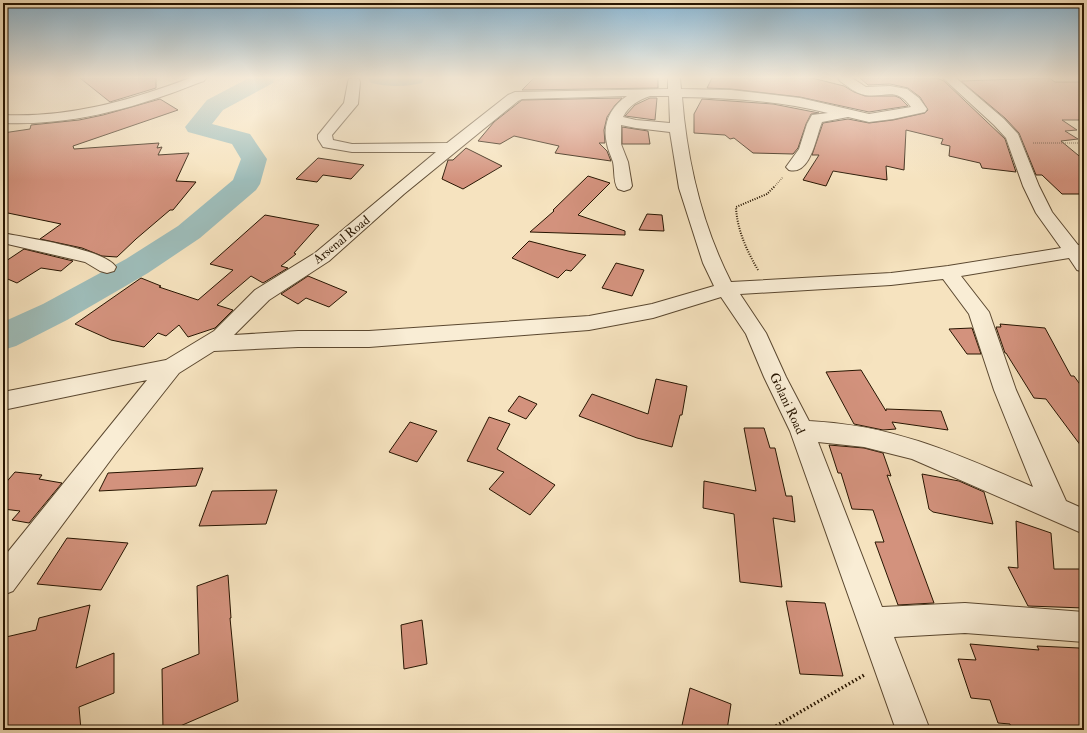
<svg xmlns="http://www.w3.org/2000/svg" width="1087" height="733" font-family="'IM FELL Double Pica',serif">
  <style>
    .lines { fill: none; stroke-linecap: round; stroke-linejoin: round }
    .river { fill: #9ebdba; fill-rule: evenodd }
    .building { fill: #d3927d; stroke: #271501 }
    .minor-casing { stroke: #5b4830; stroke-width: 2 }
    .path-far2 { stroke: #271501; stroke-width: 1.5; stroke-dasharray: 0.5 1.5; stroke-linecap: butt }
    .path-far1 { stroke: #271501; stroke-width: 2; stroke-dasharray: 1 1.5; stroke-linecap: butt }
    .path { stroke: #271501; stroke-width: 3.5; stroke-dasharray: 1.5 2.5; stroke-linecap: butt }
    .minor { fill: #f9edd5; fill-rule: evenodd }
    .labels { text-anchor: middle; stroke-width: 3.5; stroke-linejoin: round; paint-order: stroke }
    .street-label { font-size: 13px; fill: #271501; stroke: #f9edd5 }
  </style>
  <rect width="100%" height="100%" fill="#f6e3bf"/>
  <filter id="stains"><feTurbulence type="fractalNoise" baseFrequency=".005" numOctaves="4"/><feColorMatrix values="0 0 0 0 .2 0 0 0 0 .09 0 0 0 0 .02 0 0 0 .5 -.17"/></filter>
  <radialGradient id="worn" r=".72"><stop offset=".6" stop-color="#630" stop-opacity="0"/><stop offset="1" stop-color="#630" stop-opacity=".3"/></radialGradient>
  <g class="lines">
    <path class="river" d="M249,78H276L273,83L223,110L212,124L250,134L267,159L260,184L256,190L200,238L148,273L67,320L16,346L3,350V322L43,304L126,259L178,226L233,180L241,159L232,144L188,132L185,127L207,100Z
      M368,78H425L422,83C405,87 388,87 371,83Z"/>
  </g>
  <path class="building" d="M80,78H156V88L110,102Z
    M534,78H658V88L522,90Z
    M712,78H812L844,86L854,92L865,96H895L900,98L908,106L869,112L800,97L731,89L707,88Z
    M860,78H937L944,81L1005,139L1016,172L982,168L980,163L949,156L950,146L941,144L943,139L906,130L904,170L886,166L887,180L833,171L826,186L803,180L819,155H812L823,123L848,119L869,123L893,120L925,113L928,110L920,97L908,88L890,84L868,85Z
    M1049,78L1055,82H1084V120H1062L1077,130L1065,131L1078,139L1061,141L1084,160V194H1062L1042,175H1036L1019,133L1005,118L961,81Z
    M622,98L615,105L607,117L604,130L605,143H599L607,151L611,161L555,153L559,146L514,136L500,144L478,141L494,122L522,100Z
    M650,98H657L655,120L625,116L635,105Z
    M160,99L178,110L73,146L74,149L159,143L157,148L162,147L158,155L189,153L176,181L196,182L173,210H170L136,239L117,257L102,256L82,248L40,239L61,224L3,212V133L30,129L31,125L79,120L103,115Z
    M702,99L773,104L819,113L811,114L806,124L798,148L793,154L753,153L734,138L730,139L725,135L694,133V114Z
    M622,127L648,131L650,144H622Z
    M466,148L502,166L463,189L442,179L448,160H453Z
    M318,158L364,165L351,179L323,175L317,182L296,179Z
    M588,176L610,183L578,215L625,231V235L530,232L554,211L553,210Z
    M647,214L662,215L664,231L639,230Z
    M265,215L319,225L294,253L296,254L281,266L288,268L263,283L251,276L217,305L233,310L215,328L188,337L179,325L166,336L158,333L144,347L111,340L75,324L141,278L161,286L159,287L198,300L233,270L210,264Z
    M529,241L568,251L586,255L571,271L566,270L558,278L512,258Z
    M24,249L73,261L61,271L41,268L17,283L3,277V263Z
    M616,263L644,270L632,296L602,288Z
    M308,276L347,292L329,307L306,298L298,304L281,294Z
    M1000,324L1045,328L1071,376H1074L1084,390V450L1046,399L1034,398L1006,353H1005L996,327H1001Z
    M972,328L981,354H967L949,329Z
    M861,370L886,411V409L941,411L948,430L892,422L896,429L883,430L854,424L826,372Z
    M656,379L687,386L682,415H680L672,447L637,438L579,416L592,394L648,414Z
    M519,396L537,404L526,419L508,411Z
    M489,417L510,424L497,449L555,485L530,515L489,489L504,472L467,461Z
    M410,422L437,431L417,462L389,452Z
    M744,428H764L770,448H775L786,496H792L795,522L773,518L782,587L740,582L734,514L703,508L704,481L756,491Z
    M829,445L864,448L883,453L891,476L887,475L934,603L898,605L875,542H884L873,510L852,509L841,473H838Z
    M203,468L196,486L99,491L108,473Z
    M15,472L42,475L39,479L62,483L29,523L12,520L20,511L3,509V486Z
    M922,474L959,481L984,492L993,524L933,512L929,509Z
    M277,490L266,524L199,526L212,491Z
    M1016,521L1051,533L1054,569H1084V608L1028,606L1008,567L1018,568Z
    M67,538L128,543L101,590L37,584Z
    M228,575L231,618H230L238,701L171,730H163L162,669L199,654L197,586Z
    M786,601L825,603L843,676L800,674Z
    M90,605L76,668L114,653V693L79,707L81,730H4L5,688L3,689V645L6,637L36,630L39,618Z
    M422,620L427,664L404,669L401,625Z
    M970,644L1039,650L1037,646L1079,648L1084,657V730L1055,728L1056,730H1011L1010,724L998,723L990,700L971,698L958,659L976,660Z
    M690,688L731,704L727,730H681Z"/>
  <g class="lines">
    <defs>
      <path id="minor" d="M190,78H206L204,81L198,83C136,108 71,126 3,123V115C68,118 129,101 190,78Z
        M354,78L359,79L360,82L358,104L332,135L333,140L352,144L447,143L508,95L515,92L668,89V78H680L681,89L731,90L800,98L869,114L911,107C896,86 885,98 865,95C855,93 847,86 840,81L838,78H852L866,87L890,86L907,89L919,98L927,109L925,112L893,119L869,122L848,117L822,122C816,136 811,176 789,170L786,167L799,149L807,124L812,115L828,113C780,101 731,98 682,97C687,161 702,225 731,282L891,273L948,266L1061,248L1036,213L1023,186L1006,138L994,125L943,78H956L1004,119L1018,134L1039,186L1052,212L1078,245L1084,244V272L1077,270L1069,258L961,276L989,312L1016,390L1066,501L1084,509V534L912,459L864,447L818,442L882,607L965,603L1084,612V642L965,633L894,637L930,730H896L790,431L764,377L746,334L721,297L653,318L589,330L369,347H298L214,351L179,373L115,454L13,591L3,595V558L147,380L3,410V392L166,360L214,331L255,290L315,253L436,152H352L323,147L318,139V135L344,103L348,82L349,79ZM627,96C610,107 602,125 607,144C608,150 611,156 613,162C615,171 613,182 618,189L624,191L630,189L632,186L628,162L621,144V125L636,128L670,132L679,188L703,263L714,286L652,304L589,316L369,331H298L234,335L269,300L329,261L404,194L518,101L522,99ZM650,96H669L670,123L636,120L623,117C629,105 639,100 650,96ZM943,279L969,314L994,390L1033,487C957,454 895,425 809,421L786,377L766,333L740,294L891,285Z
        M3,233C26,238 105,249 116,267L114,271L107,273L100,271L85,262L3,243Z"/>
    </defs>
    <use href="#minor" class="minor-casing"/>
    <path class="path-far2" d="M1033,143H1084
      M774,187L783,177"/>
    <path class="path-far1" d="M758,270C747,251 737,230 736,207L767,194L775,186"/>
    <path class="path" d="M769,730L866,674"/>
    <use href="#minor" class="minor"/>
  </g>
  <linearGradient id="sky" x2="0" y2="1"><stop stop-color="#8ab8d6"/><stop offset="0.43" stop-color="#fbf2e2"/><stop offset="1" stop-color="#fbf2e2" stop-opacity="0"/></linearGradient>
  <rect width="1087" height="180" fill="url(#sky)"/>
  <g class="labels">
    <g class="street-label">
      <text transform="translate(341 239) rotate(-39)" y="5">Arsenal Road</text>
      <text transform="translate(788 403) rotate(65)" y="5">Golani Road</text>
    </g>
  </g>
  <rect width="1087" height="733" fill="none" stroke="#f6e3bf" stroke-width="16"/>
  <rect x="4" y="4" width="1079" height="725" fill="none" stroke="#271501" stroke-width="2"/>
  <rect x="8" y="8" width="1071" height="717" fill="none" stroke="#271501"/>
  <rect width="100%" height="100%" filter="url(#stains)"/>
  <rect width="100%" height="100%" fill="url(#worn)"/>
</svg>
